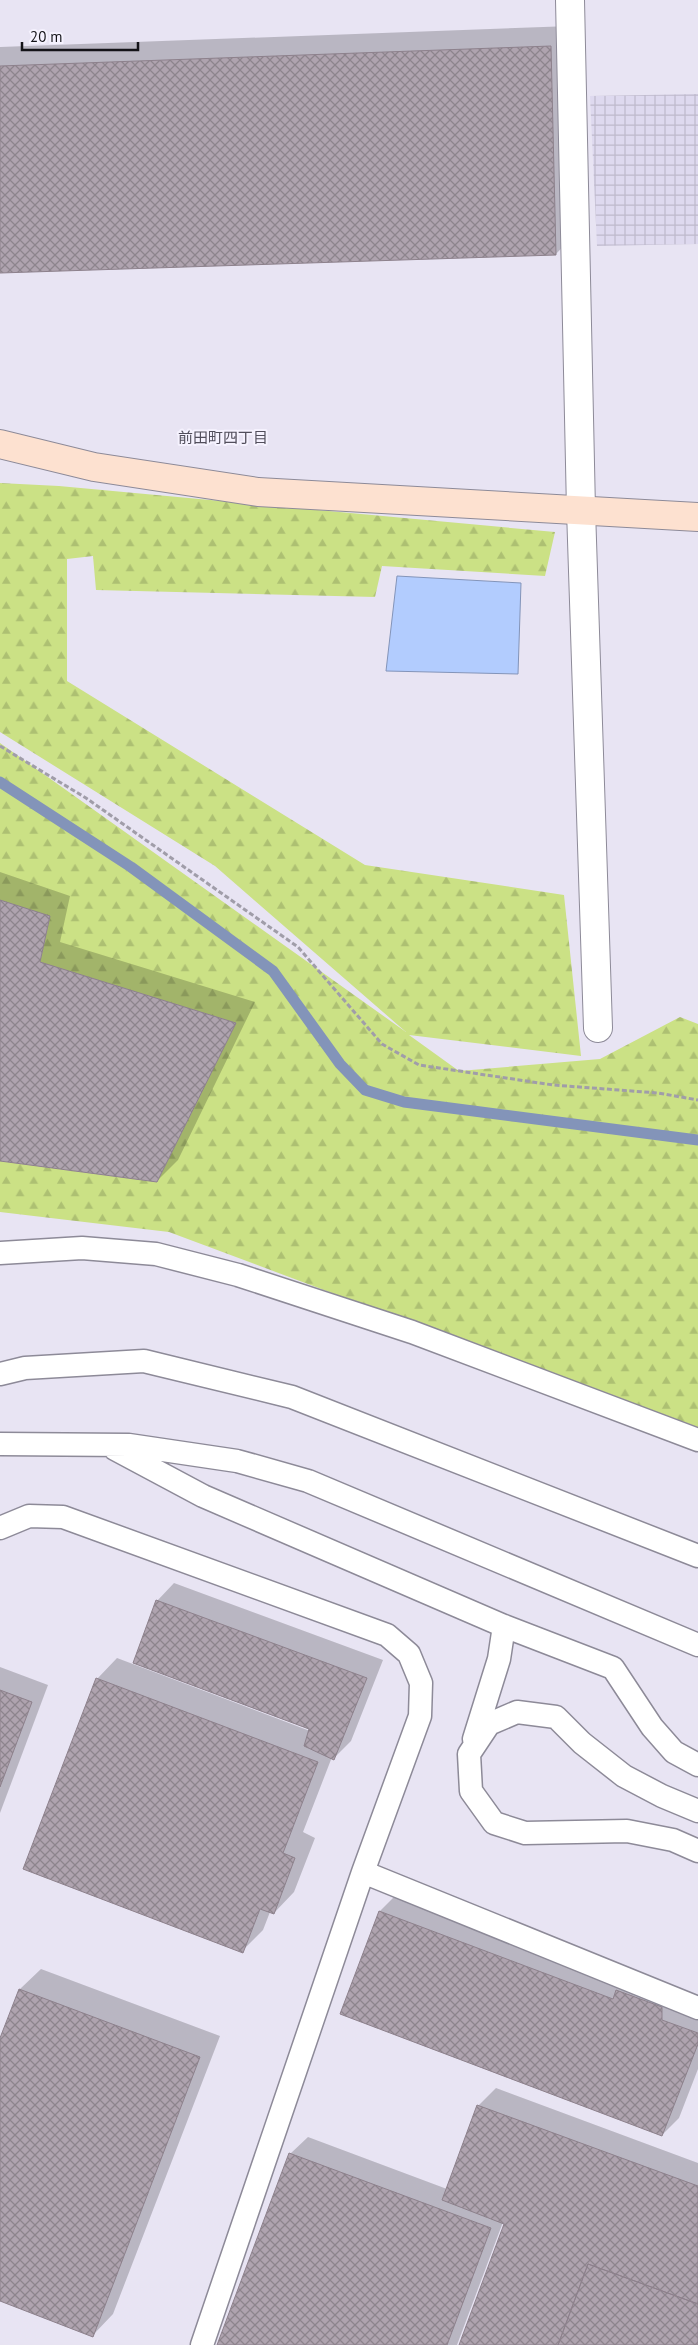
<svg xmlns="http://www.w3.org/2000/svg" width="698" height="2345" font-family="'PT Sans','Noto Sans JP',sans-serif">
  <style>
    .industrial { fill: url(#industrial-grid) }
    .forest { fill: url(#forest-firs) }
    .water { fill: #b2ccfe; stroke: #8394b9 }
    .shadow { fill: #0003 }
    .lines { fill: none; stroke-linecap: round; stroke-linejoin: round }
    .stream { stroke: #8394b9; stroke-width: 11 }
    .building { fill: url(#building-cross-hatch); stroke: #8d818c }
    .lane-casing { stroke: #8d8a98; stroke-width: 25 }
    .street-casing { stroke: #8d8a98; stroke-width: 30 }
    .secondary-casing { stroke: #8d8a98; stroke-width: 30 }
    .path { stroke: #a09da9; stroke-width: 3; stroke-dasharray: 5 2.5; stroke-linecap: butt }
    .lane { stroke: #fff; stroke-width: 22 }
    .street { stroke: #fff; stroke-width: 28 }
    .secondary { stroke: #fde1d0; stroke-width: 28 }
    .labels { text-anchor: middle; stroke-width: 4; stroke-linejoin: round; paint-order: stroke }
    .neighbourhood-label { font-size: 15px; fill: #514e5b; stroke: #f5f2fe }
  </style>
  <defs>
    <pattern id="industrial-grid" width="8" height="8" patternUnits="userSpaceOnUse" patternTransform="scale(1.25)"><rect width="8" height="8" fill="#ded9ef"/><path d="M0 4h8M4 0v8" fill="none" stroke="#beb9cc"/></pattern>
    <pattern id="forest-firs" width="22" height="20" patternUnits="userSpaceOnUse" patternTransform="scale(1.25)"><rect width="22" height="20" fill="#cbe185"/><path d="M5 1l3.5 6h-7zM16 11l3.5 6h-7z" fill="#adc072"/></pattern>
    <pattern id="building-cross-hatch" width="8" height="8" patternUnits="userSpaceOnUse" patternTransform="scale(1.25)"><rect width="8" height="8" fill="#afa3af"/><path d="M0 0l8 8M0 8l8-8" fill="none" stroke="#8d848d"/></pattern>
  </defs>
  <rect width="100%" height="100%" fill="#e8e4f3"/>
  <path class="industrial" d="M698,94V244L597,246L590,96Z"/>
  <path class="forest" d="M0,483L59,486L555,532L545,576L382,566L375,597L96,590L93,556L67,559V681L365,865L564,895L581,1056L409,1035L459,1071L600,1059L680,1017L698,1024V1430L169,1232L0,1212V1161L157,1182L236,1023L40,962L50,917L0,900V743L406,1032L215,866L0,732Z"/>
  <path class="water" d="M397,576L521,583L518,674L386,671Z"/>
  <path class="shadow" d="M571,26L576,233L556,254L0,271V47Z
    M0,872L70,896L60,942L255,1002L178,1160L157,1181L0,1160Z
    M174,1583L383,1660L351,1741L334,1758L332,1757L303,1832L315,1838L294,1892L274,1913L270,1912L263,1930L242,1951L97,1679L117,1658L310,1731L311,1728L157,1601Z
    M0,1667L48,1685L0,1813Z
    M397,1894L698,2010V2069L679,2118L662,2135L341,2014L380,1911Z
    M41,1969L220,2036L113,2314L93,2335L0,2300V2042L20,1989Z
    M496,2088L698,2163V2345H461L506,2223L503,2222L457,2345H219L290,2154L308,2137L447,2189L478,2106Z"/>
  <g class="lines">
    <path class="stream" d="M0,782L131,867L273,971L340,1064L365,1090L404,1102L698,1140"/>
  </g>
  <path class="building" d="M551,46L556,255L0,273V66Z
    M0,900L50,916L40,962L236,1023L157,1182L0,1161Z
    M156,1600L367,1678L334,1760L304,1746L309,1729L133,1663Z
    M96,1678L318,1762L283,1853L295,1858L274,1914L260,1909L243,1953L23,1869Z
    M0,1690L32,1702L0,1787Z
    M379,1911L613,1999L616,1990L662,2007V2020L698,2033V2044L662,2136L340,2014Z
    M19,1989L200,2057L93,2337L0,2301V2038Z
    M477,2105L698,2186V2304L588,2264L558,2345H459L504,2224L442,2200Z
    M289,2153L491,2228L447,2345H217Z
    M588,2264L698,2304V2345H558Z"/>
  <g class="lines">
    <defs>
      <path id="lane" d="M0,1253L82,1248L156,1254L238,1275L412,1332L698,1440
        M0,1374L25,1368L144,1361L292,1397L698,1556
        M0,1444L129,1445L237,1461L308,1481L698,1645
        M115,1449L203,1496L504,1626L613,1668L652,1727L674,1752L698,1765
        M0,1528L29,1516L63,1517L387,1635L409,1654L421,1683L420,1716L363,1872
        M474,1739L499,1659L504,1626
        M698,1811L662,1796L624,1776L582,1743L556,1717L517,1712L489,1724L469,1754L471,1791L494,1823L525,1833L627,1831L673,1840L698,1851
        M202,2345L363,1872L698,2008"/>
      <path id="street" d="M570,0L581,510L598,1028"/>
      <path id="secondary" d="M0,444L94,467L258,492L698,517"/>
    </defs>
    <use href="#lane" class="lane-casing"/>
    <use href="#street" class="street-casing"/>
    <use href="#secondary" class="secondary-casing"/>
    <path class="path" d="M0,746L86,798L298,947L382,1044L419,1065L553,1085L658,1093L698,1100"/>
    <use href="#lane" class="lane"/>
    <use href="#street" class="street"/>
    <use href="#secondary" class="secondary"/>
  </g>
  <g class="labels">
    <g class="neighbourhood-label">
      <text x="223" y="443">前田町四丁目</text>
    </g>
  </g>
  <path d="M22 42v8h116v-8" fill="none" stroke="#141318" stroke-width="2.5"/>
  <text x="30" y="42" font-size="15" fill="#141318" stroke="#f5f2fe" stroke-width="4" paint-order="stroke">20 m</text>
</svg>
